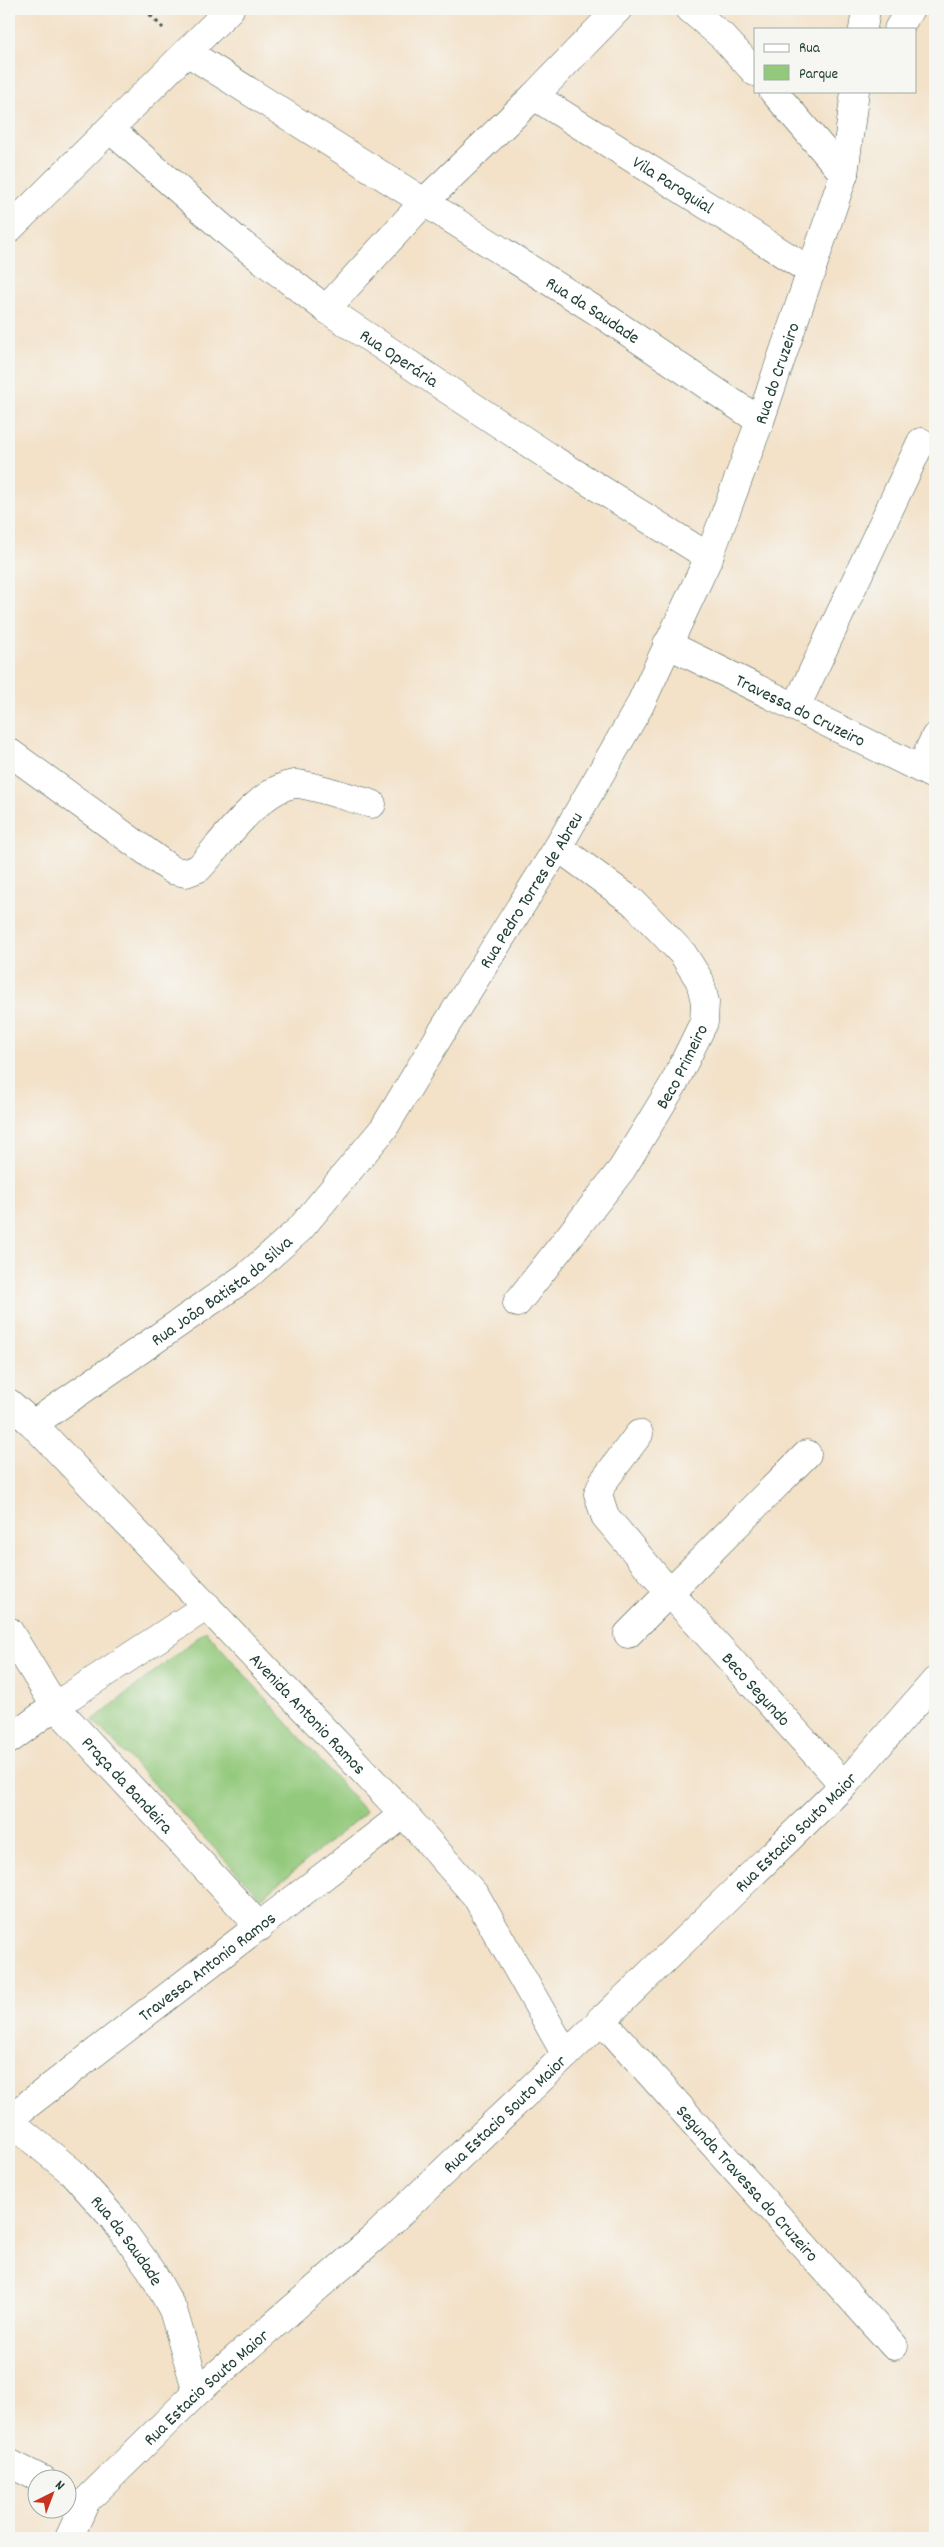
<svg xmlns="http://www.w3.org/2000/svg" width="944" height="2547" font-family="Dekko,sans-serif">
  <style>
    .green { fill: #93c97b; stroke: #598358 }
    .lines { fill: none; stroke-linecap: round; stroke-linejoin: round }
    .street-casing { stroke: #3f564a; stroke-width: 29 }
    .path { stroke: #3f564a; stroke-width: 3; stroke-dasharray: 4 4; stroke-linecap: butt }
    .street { stroke: #fff; stroke-width: 28 }
    .labels { text-anchor: middle; stroke-width: 4; stroke-linejoin: round; paint-order: stroke }
    .street-label { font-size: 18px; fill: #1f3d34; stroke: #f6f6f2 }
  </style>
  <rect width="100%" height="100%" fill="#f6f6f2"/>
  <filter id="ink" filterUnits="userSpaceOnUse"><feTurbulence type="fractalNoise" baseFrequency=".02" numOctaves="2"/><feDisplacementMap in="SourceGraphic" scale="10" xChannelSelector="R" yChannelSelector="G"/><feConvolveMatrix kernelMatrix="1 2 1 2 8 2 1 2 1" color-interpolation-filters="sRGB"/></filter>
  <filter id="wash" filterUnits="userSpaceOnUse"><feTurbulence type="fractalNoise" baseFrequency=".0096" numOctaves="4" result="noise"/><feDisplacementMap in="SourceGraphic" scale="20" xChannelSelector="R" yChannelSelector="G"/><feGaussianBlur stdDeviation="1.12" result="paint"/><feColorMatrix in="noise" values="0 0 0 0 0 0 0 0 0 0 0 0 0 0 0 0 0 1.4 0 .05"/><feComposite in="paint" operator="in"/></filter>
  <g filter="url(#wash)">
    <rect width="100%" height="100%" fill="#f3e1c8"/>
    <path class="green" d="M206,1631L366,1812L261,1898L93,1720Z"/>
  </g>
  <g filter="url(#ink)">
    <g class="lines">
      <defs>
        <g id="street">
          <path d="M690,9L723,37L755,72"/>
          <path d="M863,29L866,9"/>
          <path d="M898,29L910,9"/>
          <path id="s1" d="M187,52L598,312L760,421"/>
          <path d="M773,91L844,174"/>
          <path id="s2" d="M534,96L812,272"/>
          <path id="s3" d="M111,130L234,238L326,309L554,460L709,557"/>
          <path d="M9,229L230,9"/>
          <path d="M326,309L423,203L534,96L618,9"/>
          <path id="s4" d="M667,644L935,776"/>
          <path d="M796,707L921,442"/>
          <path d="M9,752L172,870L186,873L199,868C222,843 260,788 295,784C306,783 357,800 372,804"/>
          <path d="M921,768L935,737"/>
          <path id="s5" d="M517,1303L622,1169L673,1085L704,1022L705,1002L700,981L683,954L633,902L558,847"/>
          <path id="s6" d="M9,1403L33,1424L404,1814L476,1896L566,2055"/>
          <path id="s7" d="M33,1424L247,1276L300,1229L384,1128L440,1035L558,847L639,707L709,557L760,421L844,174L855,91"/>
          <path id="s8" d="M639,1434L603,1482L598,1494L605,1516L669,1592L844,1785"/>
          <path id="s9" d="M9,1631L55,1706L260,1927"/>
          <path d="M628,1634L807,1454"/>
          <path d="M9,1740L55,1706L207,1606"/>
          <path id="s10" d="M601,2019L894,2346"/>
          <path id="s11" d="M9,2119L404,1814"/>
          <path id="s12" d="M9,2121L72,2172L113,2218L151,2270L173,2310L197,2392"/>
          <path d="M9,2463L43,2480"/>
          <path id="s13" d="M69,2538L86,2501L197,2392L375,2237L566,2055L844,1785L935,1681"/>
        </g>
      </defs>
      <use href="#street" class="street-casing"/>
      <path class="path" d="M144,9L163,28"/>
      <use href="#street" class="street"/>
    </g>
  </g>
  <g class="labels">
    <g class="street-label">
      <text dy="6" stroke="none"><textPath href="#s2" startOffset="165">Vila Paroquial</textPath></text>
      <text dy="6" stroke="none"><textPath href="#s1" startOffset="481">Rua da Saudade</textPath></text>
      <text dy="6" stroke="none"><textPath href="#s3" startOffset="368">Rua Operária</textPath></text>
      <text dy="6" stroke="none"><textPath href="#s7" startOffset="1316">Rua do Cruzeiro</textPath></text>
      <text dy="6" stroke="none"><textPath href="#s4" startOffset="149">Travessa do Cruzeiro</textPath></text>
      <text dy="6" stroke="none"><textPath href="#s7" startOffset="742">Rua Pedro Torres de Abreu</textPath></text>
      <text dy="6" stroke="none"><textPath href="#s5" startOffset="289">Beco Primeiro</textPath></text>
      <text dy="6" stroke="none"><textPath href="#s7" startOffset="231">Rua João Batista da Silva</textPath></text>
      <text dy="6" stroke="none"><textPath href="#s8" startOffset="326">Beco Segundo</textPath></text>
      <text dy="6" stroke="none"><textPath href="#s6" startOffset="431">Avenida Antonio Ramos</textPath></text>
      <text dy="6" stroke="none"><textPath href="#s9" startOffset="195">Praça da Bandeira</textPath></text>
      <text dy="6" stroke="none"><textPath href="#s13" startOffset="1016">Rua Estacio Souto Maior</textPath></text>
      <text dy="6" stroke="none"><textPath href="#s11" startOffset="250">Travessa Antonio Ramos</textPath></text>
      <text dy="6" stroke="none"><textPath href="#s13" startOffset="611">Rua Estacio Souto Maior</textPath></text>
      <text dy="6" stroke="none"><textPath href="#s10" startOffset="220">Segunda Travessa do Cruzeiro</textPath></text>
      <text dy="6" stroke="none"><textPath href="#s12" startOffset="169">Rua da Saudade</textPath></text>
      <text dy="6" stroke="none"><textPath href="#s13" startOffset="206">Rua Estacio Souto Maior</textPath></text>
    </g>
  </g>
  <rect width="944" height="2547" fill="none" stroke="#f6f6f2" stroke-width="30"/>
  <rect x="754" y="28" width="162" height="65" fill="#f6f6f2" stroke="#a0aca6"/>
  <rect x="764" y="44" width="25" height="8" fill="#ffffff" stroke="#a0aca6"/>
  <text x="799" y="52" font-size="15" fill="#1f3d34">Rua</text>
  <rect x="764" y="65" width="25" height="15" fill="#93c97b" stroke="#a0aca6"/>
  <text x="799" y="78" font-size="15" fill="#1f3d34">Parque</text>
  <g transform="translate(52 2494) rotate(42)"><circle r="24" fill="#f6f6f2" stroke="#a0aca6"/>
  <path d="M0-4L9 19L0 12L-9 19Z" fill="#c8321e"/>
  <text y="-8" font-size="14" font-weight="bold" text-anchor="middle" fill="#1f3d34">N</text>
  </g>
</svg>
